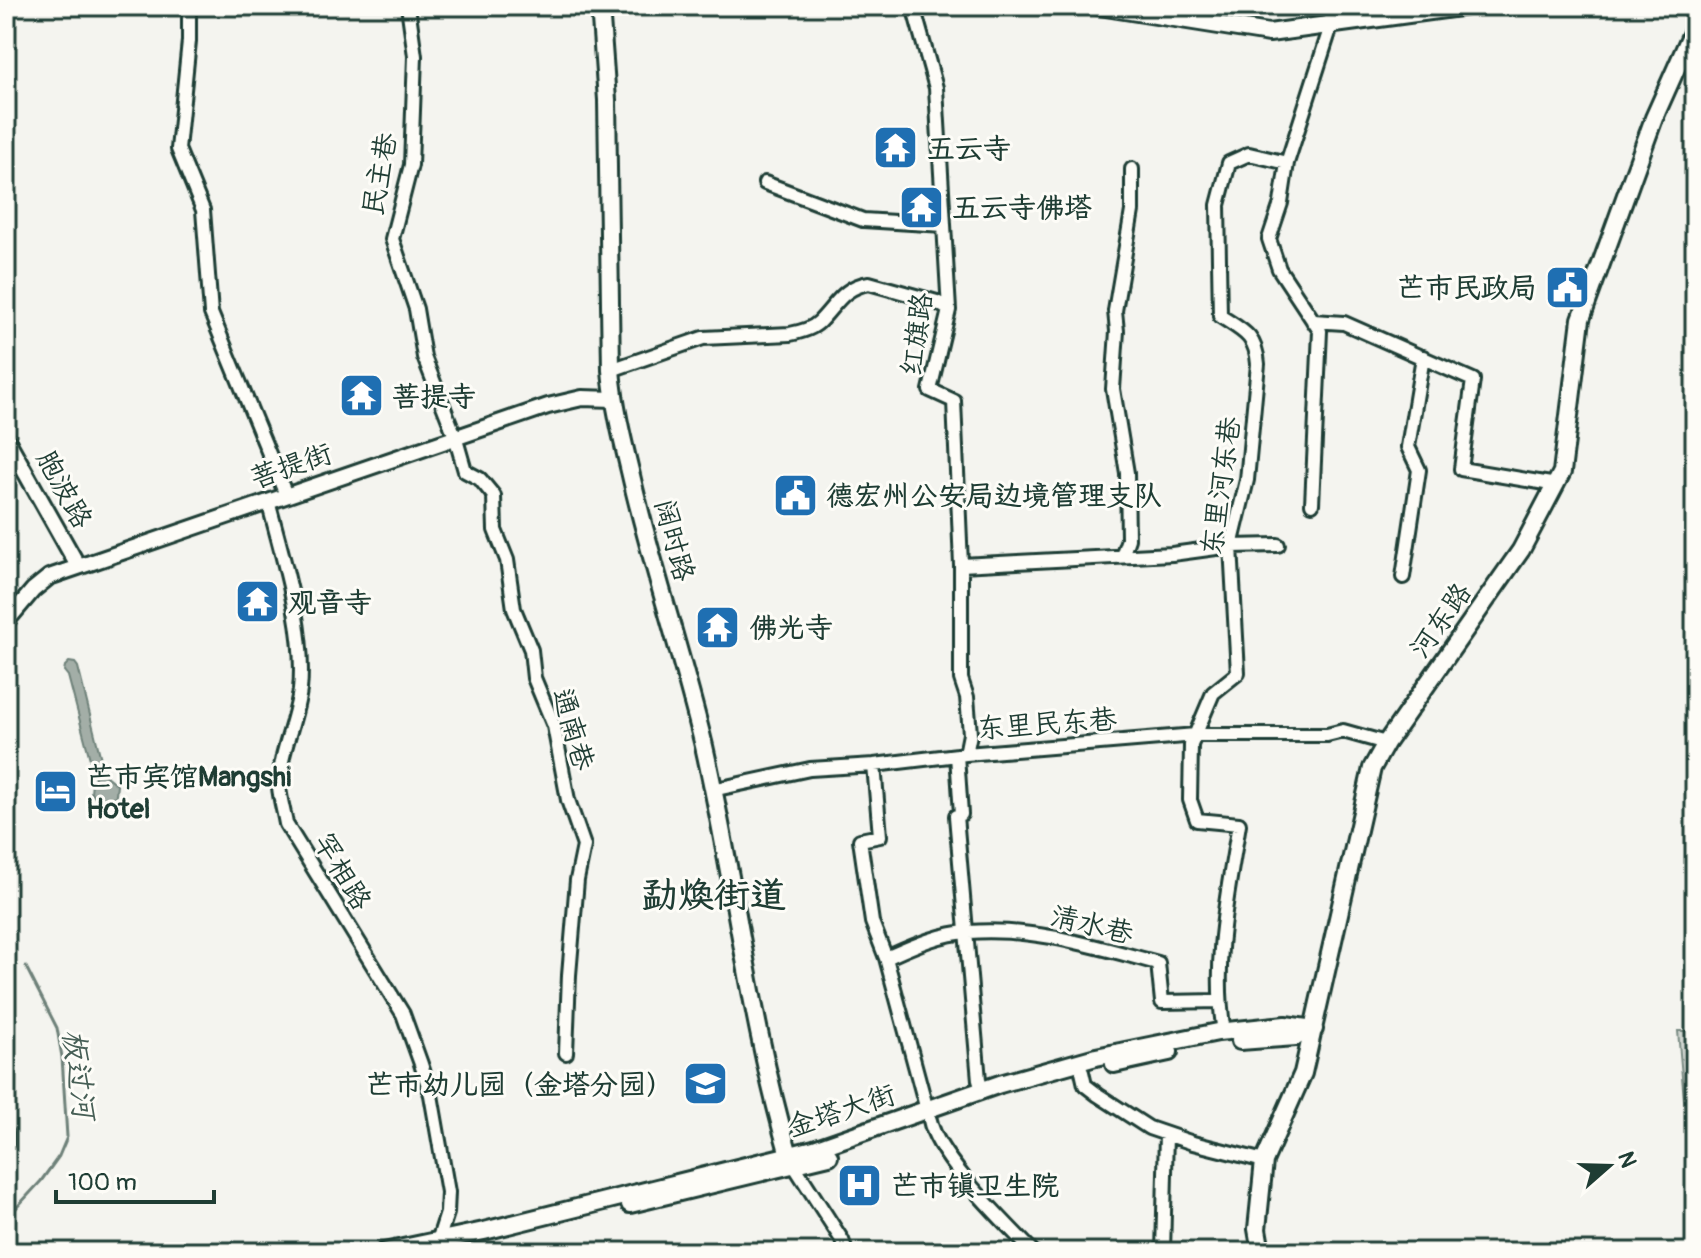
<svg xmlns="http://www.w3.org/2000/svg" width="1701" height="1258" font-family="Pangolin,'LXGW WenKai TC',sans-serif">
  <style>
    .green { fill: #d1d6d1; stroke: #788a82; stroke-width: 2 }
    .water { fill: #a3aea7; stroke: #6e8179; stroke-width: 2 }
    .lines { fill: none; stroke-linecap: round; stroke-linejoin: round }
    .stream { stroke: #6e8179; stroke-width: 3 }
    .minor-casing { stroke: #1f3d34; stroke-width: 18 }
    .tertiary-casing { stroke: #1f3d34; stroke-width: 20 }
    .secondary-casing { stroke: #1f3d34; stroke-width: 22 }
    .minor { stroke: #fdfcf7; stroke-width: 12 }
    .tertiary { stroke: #fdfcf7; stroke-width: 14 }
    .secondary { stroke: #fdfcf7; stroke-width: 16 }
    .labels { text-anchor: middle; stroke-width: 6; stroke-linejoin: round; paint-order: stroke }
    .poi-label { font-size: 28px; font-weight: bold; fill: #1f3d34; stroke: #fdfcf7; text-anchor: start }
    .street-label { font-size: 28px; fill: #1f3d34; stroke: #fdfcf7 }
    .water-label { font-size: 30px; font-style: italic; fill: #475f56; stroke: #fdfcf7 }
    .district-label { font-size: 36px; font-weight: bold; fill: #1f3d34; stroke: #fdfcf7 }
  </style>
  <rect width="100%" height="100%" fill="#f4f4ef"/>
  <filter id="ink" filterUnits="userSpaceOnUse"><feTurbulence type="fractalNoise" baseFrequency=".0125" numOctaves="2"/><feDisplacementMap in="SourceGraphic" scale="16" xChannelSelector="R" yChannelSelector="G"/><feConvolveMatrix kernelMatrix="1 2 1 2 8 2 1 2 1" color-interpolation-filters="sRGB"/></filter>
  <g filter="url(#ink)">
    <path class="green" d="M1678,1031H1695V1117L1685,1111Z"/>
    <path class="water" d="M69,662L75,663L78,667L105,775L117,785L116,795L108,802L98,801L91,793L92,783L95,778L68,676L64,671L65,666Z"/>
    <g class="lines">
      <path class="stream" d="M6,807L16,826
        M6,1219L41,1181L59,1156L67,1137L62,1057L57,1028L26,967"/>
      <defs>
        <path id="minor" d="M189,6V41L178,149L203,210L211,313L286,495
          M408,6L415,56L411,165L392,239L416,309L424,357L455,436L465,471L480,479L494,496L495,530L507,560L514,609L531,650L534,678L554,726L568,800L584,846L577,880L569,975L566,1053
          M913,6L936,88L949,310L930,390L954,401L961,565V679L967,697L970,734L966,754
          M765,183L863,220L944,225
          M1313,321L1344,323L1473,380L1461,469L1557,485
          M611,370L703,338L790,334C800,332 812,329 819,322C836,305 843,287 869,283L937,302L949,310
          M268,501C283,559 306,630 300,690C296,722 279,754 279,787C280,799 284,812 286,824L403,1014L421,1064L431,1095L448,1192L447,1213L438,1241V1252
          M1312,504L1320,331L1279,269L1269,239L1281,203L1287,163L1332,23L1330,6
          M1122,556L1128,539L1127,473L1113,389L1117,331L1115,311L1132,211V169
          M961,565L1172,554L1231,546L1278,545
          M1403,577L1419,470L1408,447L1423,357
          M957,755L961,814L956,816L979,1080L982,1090
          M874,765L880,836L860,840L872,922L886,958L927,1110
          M712,790L810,769L874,765L966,754L1196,735H1327L1343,731L1386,743
          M886,958C911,947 941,933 969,932C1034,927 1096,947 1158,963L1162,1002L1220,1001
          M1224,1032C1212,962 1228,893 1239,824L1197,820L1190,800L1191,745L1213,693L1238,673L1231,546L1247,480L1258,364C1256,335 1243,331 1220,316L1218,205L1229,163L1249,154L1287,163
          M1082,1072L1085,1085L1098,1095L1149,1128L1193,1143L1264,1161
          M930,1120C937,1158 1006,1223 1033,1252
          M6,1132V1145
          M790,1159L842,1240L846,1252
          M1163,1252L1166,1134"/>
        <path id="tertiary" d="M6,438L78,566
          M6,622L33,590L49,577L548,406L582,398L614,399"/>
        <path id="secondary" d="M600,6L607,100L611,370C614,405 622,438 630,471C651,564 682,654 704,746C735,882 750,1021 789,1155
          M1099,6L1269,33L1467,6
          M1240,1041L1296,1037
          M1114,1064L1169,1052
          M630,1204L829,1156
          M384,1252L484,1231L814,1149L1000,1084L1096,1057L1218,1032L1285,1025L1314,1029
          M1261,1252L1257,1229L1264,1161L1303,1073L1372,768L1386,743L1521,550L1562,472L1581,319L1654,118L1695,26"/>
      </defs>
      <use href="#minor" class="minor-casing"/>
      <use href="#tertiary" class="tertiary-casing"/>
      <use href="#secondary" class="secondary-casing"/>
      <use href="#minor" class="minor"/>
      <use href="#tertiary" class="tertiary"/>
      <use href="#secondary" class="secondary"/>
    </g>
  </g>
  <defs>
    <symbol id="temple-square" viewBox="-11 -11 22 22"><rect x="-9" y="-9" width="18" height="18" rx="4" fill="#1f6fb2" stroke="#fdfcf7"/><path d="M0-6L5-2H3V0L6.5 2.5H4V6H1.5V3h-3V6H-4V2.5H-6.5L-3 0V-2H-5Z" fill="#fff"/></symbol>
    <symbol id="civic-square" viewBox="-11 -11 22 22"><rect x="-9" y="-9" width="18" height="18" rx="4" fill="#1f6fb2" stroke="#fdfcf7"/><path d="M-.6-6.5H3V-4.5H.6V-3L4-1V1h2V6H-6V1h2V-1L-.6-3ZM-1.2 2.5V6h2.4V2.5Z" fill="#fff"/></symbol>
    <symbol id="hotel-square" viewBox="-11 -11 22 22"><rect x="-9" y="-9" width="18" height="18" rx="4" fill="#1f6fb2" stroke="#fdfcf7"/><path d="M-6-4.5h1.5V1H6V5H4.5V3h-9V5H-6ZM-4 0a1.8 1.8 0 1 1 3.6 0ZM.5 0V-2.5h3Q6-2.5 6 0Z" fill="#fff"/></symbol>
    <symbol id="school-square" viewBox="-11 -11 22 22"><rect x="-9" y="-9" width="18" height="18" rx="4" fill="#1f6fb2" stroke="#fdfcf7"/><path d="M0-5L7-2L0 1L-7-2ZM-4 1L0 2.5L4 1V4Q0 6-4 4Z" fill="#fff"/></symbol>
    <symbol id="hospital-square" viewBox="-11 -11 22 22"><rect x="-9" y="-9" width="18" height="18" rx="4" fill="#1f6fb2" stroke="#fdfcf7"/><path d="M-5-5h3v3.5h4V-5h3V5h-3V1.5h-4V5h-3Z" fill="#fff"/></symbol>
  </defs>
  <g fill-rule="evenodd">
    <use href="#temple-square" x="870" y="122" width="51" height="51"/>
    <use href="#temple-square" x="896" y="182" width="51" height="51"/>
    <use href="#civic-square" x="1542" y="262" width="51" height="51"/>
    <use href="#temple-square" x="336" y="370" width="51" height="51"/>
    <use href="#civic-square" x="770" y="470" width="51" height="51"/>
    <use href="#temple-square" x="232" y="576" width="51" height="51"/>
    <use href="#temple-square" x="692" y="602" width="51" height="51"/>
    <use href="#hotel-square" x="30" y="766" width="51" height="51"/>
    <use href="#school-square" x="680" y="1058" width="51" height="51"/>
    <use href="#hospital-square" x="834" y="1160" width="51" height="51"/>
  </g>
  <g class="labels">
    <g class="poi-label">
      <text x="927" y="158">五云寺</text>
      <text x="952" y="217">五云寺佛塔</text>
      <text x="1537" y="297" text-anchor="end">芒市民政局</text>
      <text x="392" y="406">菩提寺</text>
      <text x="826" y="505">德宏州公安局边境管理支队</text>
      <text x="288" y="612">观音寺</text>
      <text x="749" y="637">佛光寺</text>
      <text x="86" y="786">芒市宾馆Mangshi<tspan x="86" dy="32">Hotel</tspan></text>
      <text x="674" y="1094" text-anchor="end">芒市幼儿园（金塔分园）</text>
      <text x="891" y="1195">芒市镇卫生院</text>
    </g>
    <g class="street-label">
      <text transform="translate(379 174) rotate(-80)" y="10">民主巷</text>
      <text transform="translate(916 334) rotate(-82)" y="10">红旗路</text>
      <text transform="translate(291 465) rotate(-19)" y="10">菩提街</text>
      <text transform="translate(1220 486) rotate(-82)" y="10">东里河东巷</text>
      <text transform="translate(65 489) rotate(61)" y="10">胞波路</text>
      <text transform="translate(675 540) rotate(75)" y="10">阔时路</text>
      <text transform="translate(1440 620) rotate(-55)" y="10">河东路</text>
      <text transform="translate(1047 723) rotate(-4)" y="10">东里民东巷</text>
      <text transform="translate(574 729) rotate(74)" y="10">通南巷</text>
      <text transform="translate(343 871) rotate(59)" y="10">罕相路</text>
      <text transform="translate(1092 924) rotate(13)" y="10">清水巷</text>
      <text transform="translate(841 1110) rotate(-18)" y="10">金塔大街</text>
    </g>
    <g class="water-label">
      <text transform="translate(79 1074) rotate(83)" y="10">板过河</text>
    </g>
    <g class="district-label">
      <text x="714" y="907">勐焕街道</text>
    </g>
  </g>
  <rect width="1701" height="1258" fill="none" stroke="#fdfcf7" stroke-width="32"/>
  <rect x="16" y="16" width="1669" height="1226" fill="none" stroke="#1f3d34" stroke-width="3" filter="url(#ink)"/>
  <g transform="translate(1609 1166) rotate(70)" stroke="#fdfcf7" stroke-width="6" paint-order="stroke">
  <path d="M0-6L14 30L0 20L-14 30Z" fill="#1f3d34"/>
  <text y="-12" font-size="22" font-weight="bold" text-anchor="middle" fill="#1f3d34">N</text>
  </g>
  <path d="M56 1190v12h158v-12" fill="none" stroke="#1f3d34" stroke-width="4"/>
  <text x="68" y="1190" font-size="24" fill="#1f3d34" stroke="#fdfcf7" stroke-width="6" paint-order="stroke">100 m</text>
</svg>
